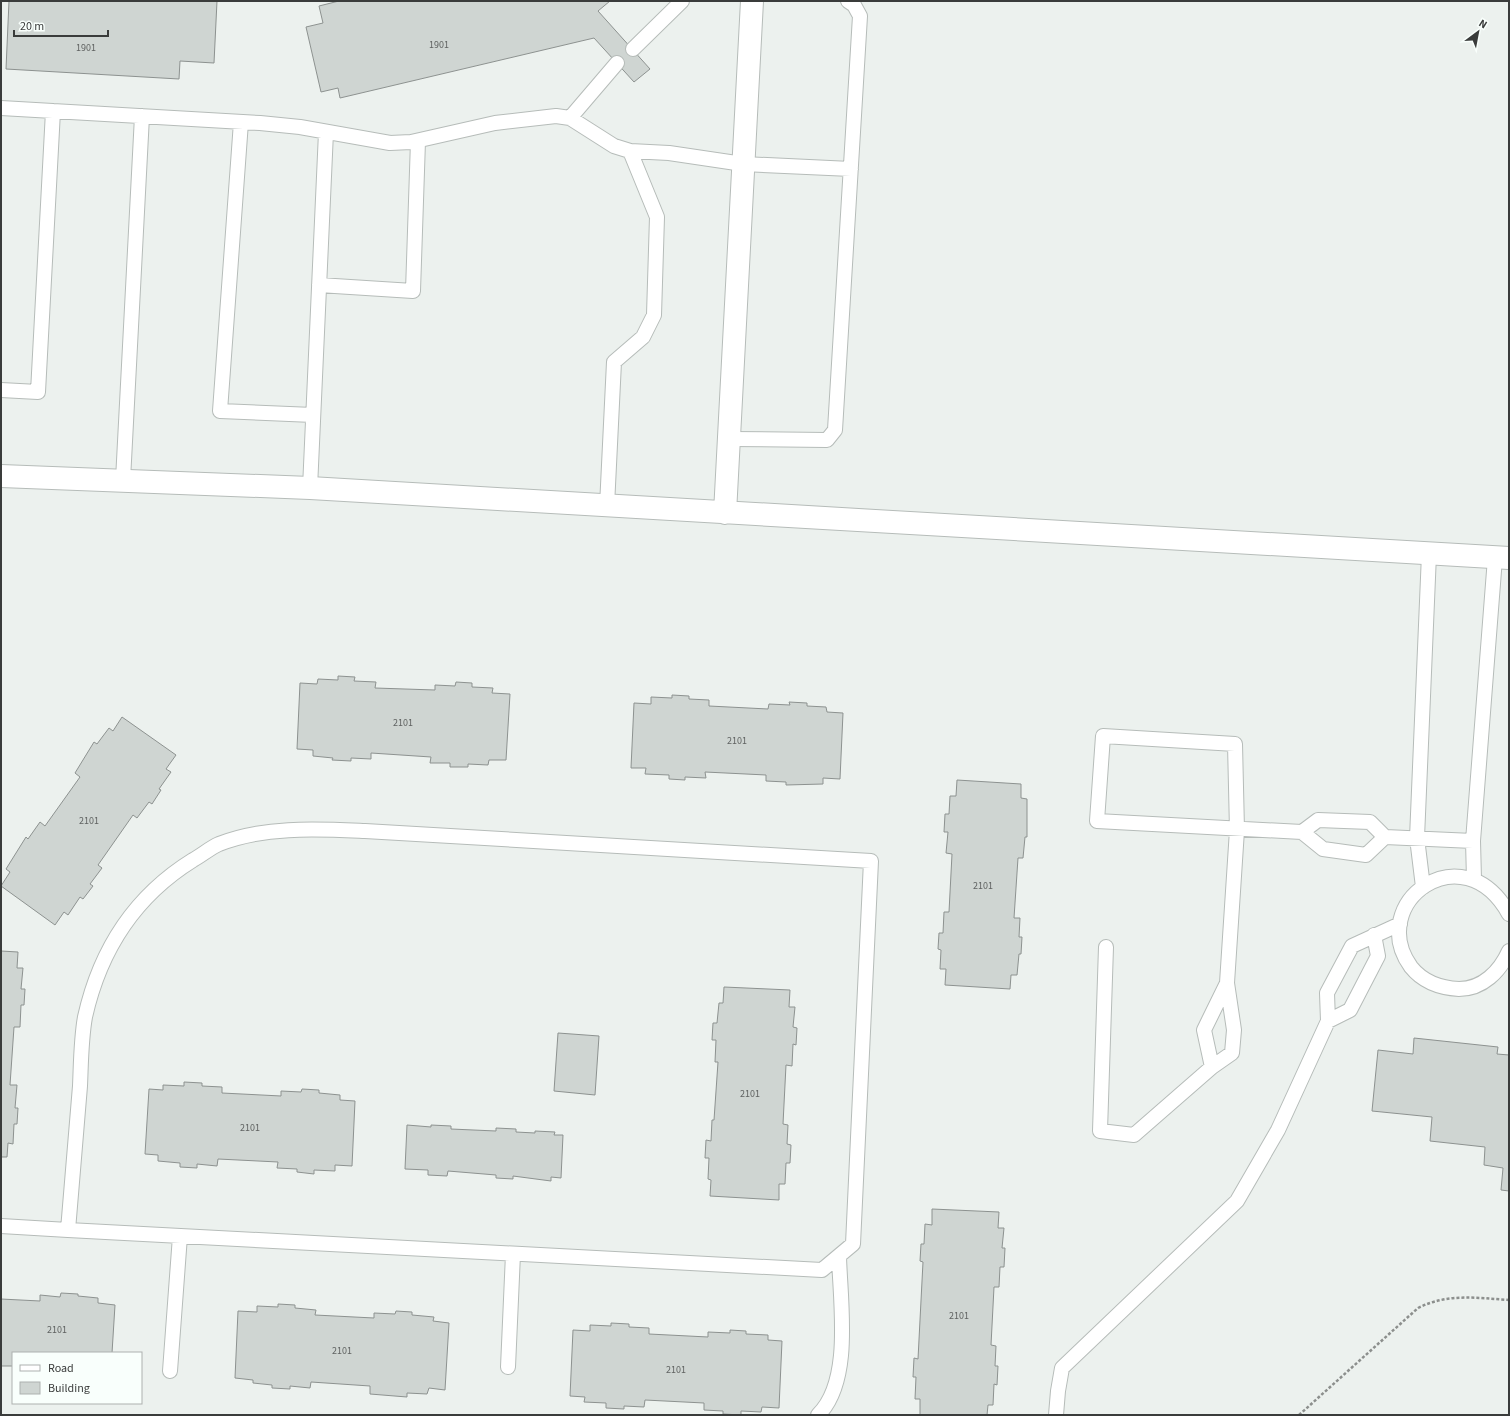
<svg xmlns="http://www.w3.org/2000/svg" width="1510" height="1416" font-family="'Source Sans 3',sans-serif">
  <style>
    .building { fill: #cfd5d2; stroke: #8d9290 }
    .lines { fill: none; stroke-linecap: round; stroke-linejoin: round }
    .lane-casing { stroke: #b6bcb9; stroke-width: 16 }
    .street-casing { stroke: #b6bcb9; stroke-width: 24 }
    .path { stroke: #8c8f8d; stroke-width: 2.5; stroke-dasharray: 3 2; stroke-linecap: butt }
    .lane { stroke: #fff; stroke-width: 14 }
    .street { stroke: #fff; stroke-width: 22 }
    .labels { text-anchor: middle; stroke-width: 4; stroke-linejoin: round; paint-order: stroke }
    .number-label { font-size: 10px; fill: #5f6261 }
  </style>
  <rect width="100%" height="100%" fill="#ecf1ee"/>
  <path class="building" d="M9,1H217L214,63L180,61L179,79L6,69Z
    M339,1H610L598,11L650,69L634,82L594,38L340,98L338,88L321,92L306,27L323,23L319,6Z
    M338,676L355,677L354,681L376,682L375,688L435,690V685L455,686L456,682L472,683V687L493,688L492,693L510,694L506,760H489L488,765L468,764V767H450V763H430L431,757L371,753V759L351,758V761L332,760L333,758L313,756V750L297,749L300,683L317,684L318,679L338,680Z
    M672,695L689,696V699L709,700V706L768,709L769,704L790,705L789,702L807,703V706L826,707L827,712L843,713L840,779L823,778V784L786,785V782L766,781V775L705,772L706,778L685,777V780L669,779V775L645,774L646,768H631L634,703L651,704V697L672,698Z
    M122,717L176,755L166,769L171,772L159,789L161,790L152,804L149,802L137,818L133,815L98,865L102,868L90,884L93,886L83,899L80,897L68,915L64,912L55,925L1,886L10,872L6,869L26,837L28,839L40,822L45,826L80,777L75,773L94,742L97,744L109,728L113,731Z
    M957,780L1021,784V798L1027,799V837H1025L1023,858H1018L1014,918H1020L1019,937H1022L1021,954H1019L1017,975H1011L1010,989L945,985L946,969H940L941,950L938,949L939,933H943L944,912H949L952,854L946,853L948,832H944L945,814H949L950,796H956Z
    M1,951L18,952L17,968H23L21,989H25L24,1005H21L20,1027H14L10,1085H17L15,1108H18L17,1124H14L13,1144L8,1143L7,1157H1Z
    M724,987L790,990L789,1007H795L793,1027L797,1028L796,1045L793,1044L792,1066L786,1065L783,1124L788,1125L787,1144L791,1145L790,1163H786L785,1184H779V1200L710,1196L711,1180L708,1179L709,1158H705L706,1140L711,1141L712,1120H714L718,1062H715L716,1040H712L713,1023H717L719,1003H723Z
    M558,1033L599,1036L595,1095L554,1091Z
    M1414,1038L1498,1047L1497,1054L1509,1055V1191L1501,1190L1503,1168L1484,1165L1485,1147L1430,1141L1432,1117L1372,1111L1378,1050L1413,1054Z
    M184,1082L202,1083V1086L222,1087V1093L281,1096V1091L301,1092L302,1089L319,1090V1093L340,1095V1100L355,1101L352,1166L335,1165V1171L314,1170V1174L297,1172V1169L277,1168L278,1162L218,1159L217,1166L197,1164V1168L180,1167V1163L158,1161V1155L145,1154L149,1089L163,1090V1085L184,1086Z
    M407,1125L431,1127V1125L451,1126V1129L496,1131V1128L516,1129V1132L535,1133V1131L555,1132L554,1135H563L561,1178L551,1177V1181L513,1176V1179L496,1178V1175L448,1171L447,1176L428,1175V1170L405,1169Z
    M932,1209L999,1212L998,1228H1004L1002,1248H1005L1004,1267H1000L999,1287H994L991,1345L996,1346L995,1366H998L997,1385L994,1384L993,1405H988L987,1415H920V1399H915L916,1377H913L914,1358L918,1359L923,1262L920,1261L921,1244H924L925,1224L932,1225Z
    M61,1293L78,1294V1296L98,1298V1303L115,1305L112,1353H13V1366H1V1299L40,1301V1295L60,1297Z
    M278,1304L295,1305V1308L316,1310L315,1315L374,1318V1313L395,1314L396,1311L412,1312V1315L434,1317L433,1321L449,1323L445,1390L429,1388L427,1394L407,1393V1397L370,1394V1386L311,1382L310,1388L290,1386V1389L272,1388V1385L253,1383V1380L235,1378L238,1311L257,1312V1306L278,1307Z
    M611,1323L629,1324V1327L649,1328V1334L708,1337V1332L730,1333V1330L746,1331V1334L768,1335V1340L782,1341L779,1408L762,1407L761,1412L741,1411V1415L723,1414V1411L704,1410V1403L645,1400L644,1407L624,1406V1409L606,1408V1403L584,1402L585,1397L570,1396L573,1330L590,1331V1325L611,1326Z"/>
  <g class="lines">
    <defs>
      <path id="lane" d="M633,49L682,1
        M1,108L260,123L300,127L390,143L411,142L495,123L556,116L570,118L614,146L630,151L669,153L743,164L851,169
        M570,118L617,63
        M241,122L220,411L313,415
        M319,285L413,291L418,141
        M1,390L38,392L53,111
        M729,439L827,440L835,430L860,16L854,5L848,1
        M123,480L142,116
        M310,488L326,132
        M607,506L614,362L643,337L654,315L657,217L630,151
        M1302,832L1318,820L1370,822L1385,837L1473,841
        M1474,879L1473,841L1495,558
        M1423,887L1417,838L1429,554
        M1509,914C1463,831 1365,903 1411,967C1423,982 1440,988 1459,989C1483,989 1500,971 1509,951
        M1106,947L1100,1131L1134,1135L1212,1067
        M1227,983L1204,1030L1212,1067L1232,1053L1234,1030L1227,983L1237,830L1235,744L1103,736L1097,821L1302,832L1323,849L1366,855L1385,837
        M1328,1021L1350,1010L1378,956L1374,935
        M1,1226L68,1230L822,1270L853,1244L871,861L365,831C317,829 265,826 219,844C210,848 202,855 193,860C135,896 100,950 85,1017C81,1039 81,1064 80,1086C76,1134 72,1182 68,1230
        M508,1367L513,1254
        M170,1371L180,1236
        M818,1415C853,1381 840,1301 839,1256
        M1056,1415L1058,1391L1062,1368L1237,1201L1278,1130L1328,1021L1327,993L1352,946L1400,924"/>
      <path id="street" d="M1,476L310,488L1509,558
        M725,513L752,1"/>
    </defs>
    <use href="#lane" class="lane-casing"/>
    <use href="#street" class="street-casing"/>
    <path class="path" d="M1299,1415L1418,1308C1448,1293 1477,1298 1509,1300"/>
    <use href="#lane" class="lane"/>
    <use href="#street" class="street"/>
  </g>
  <g class="labels">
    <g class="number-label">
      <text x="439" y="48">1901</text>
      <text x="86" y="51">1901</text>
      <text x="403" y="726">2101</text>
      <text x="737" y="744">2101</text>
      <text x="89" y="824">2101</text>
      <text x="983" y="889">2101</text>
      <text x="750" y="1097">2101</text>
      <text x="250" y="1131">2101</text>
      <text x="959" y="1319">2101</text>
      <text x="57" y="1333">2101</text>
      <text x="342" y="1354">2101</text>
      <text x="676" y="1373">2101</text>
    </g>
  </g>
  <rect width="1510" height="1416" fill="none" stroke="#3a3c3b" stroke-width="4"/>
  <rect x="12" y="1352" width="130" height="52" fill="#f9fffc" stroke="#adb1af"/>
  <rect x="20" y="1365" width="20" height="6" fill="#ffffff" stroke="#adb1af"/>
  <text x="48" y="1372" font-size="12" fill="#3a3c3b">Road</text>
  <rect x="20" y="1382" width="20" height="12" fill="#cfd5d2" stroke="#adb1af"/>
  <text x="48" y="1392" font-size="12" fill="#3a3c3b">Building</text>
  <g transform="translate(1478 32) rotate(32)" stroke="#f9fffc" stroke-width="3" paint-order="stroke">
  <path d="M0-3L7 15L0 10L-7 15Z" fill="#3a3c3b"/>
  <text y="-6" font-size="11" font-weight="bold" text-anchor="middle" fill="#3a3c3b">N</text>
  </g>
  <path d="M14 30v6h94v-6" fill="none" stroke="#3a3c3b" stroke-width="2"/>
  <text x="20" y="30" font-size="12" fill="#3a3c3b" stroke="#f9fffc" stroke-width="3" paint-order="stroke">20 m</text>
</svg>
